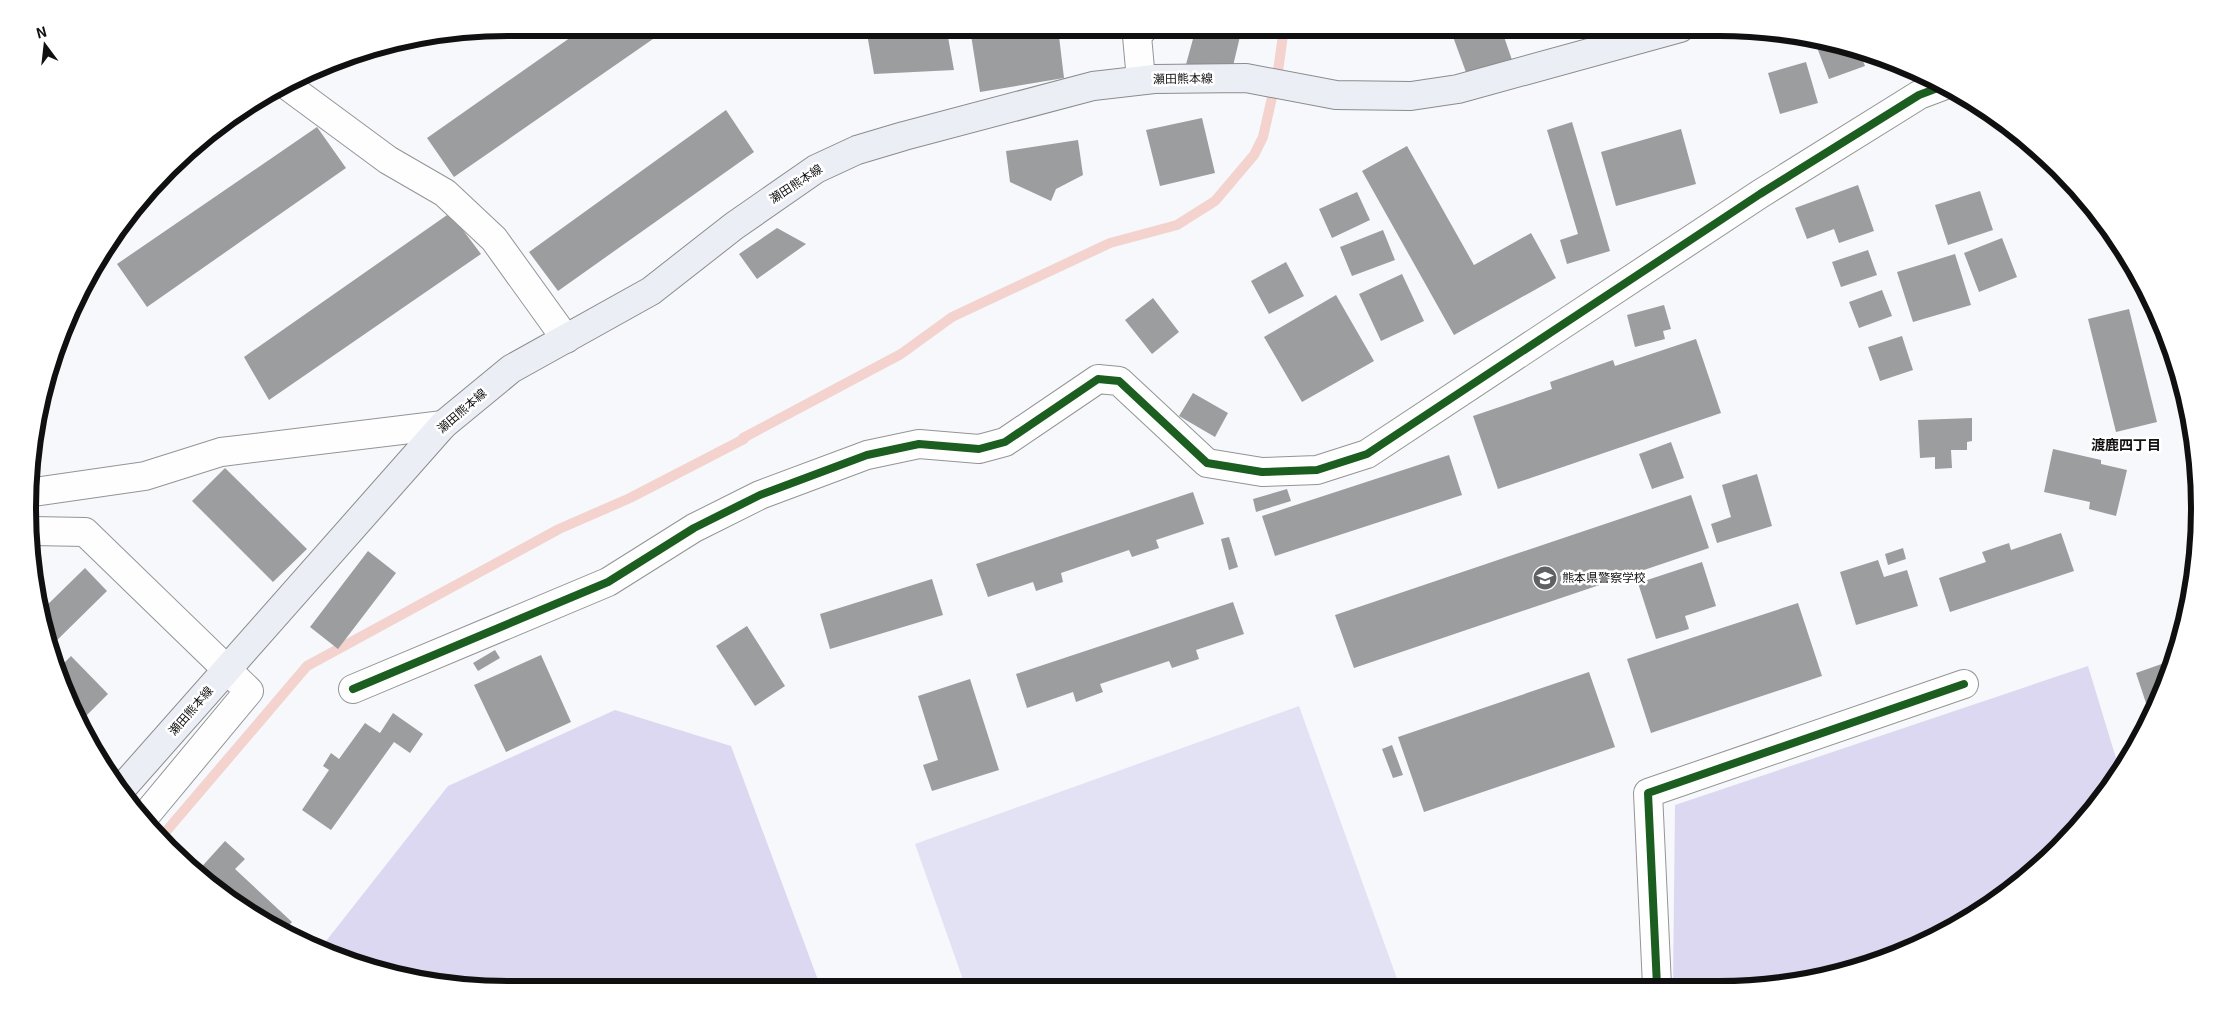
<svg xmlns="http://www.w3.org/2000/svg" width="2227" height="1017" font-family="Georgia,'Noto Sans JP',serif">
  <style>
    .green { fill: #ddd8f1 }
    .pitch { fill: #e3e1f4 }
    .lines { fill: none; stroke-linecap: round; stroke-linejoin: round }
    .stream { stroke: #f4d3ce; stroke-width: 10 }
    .building { fill: #9b9d9f }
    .minor-casing { stroke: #949496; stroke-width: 30 }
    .secondary-casing { stroke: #8a8b8c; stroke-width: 30 }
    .minor { stroke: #fefefe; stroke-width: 28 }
    .secondary { stroke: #ebeff5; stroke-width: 28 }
    .cycleway-casing { stroke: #fff; stroke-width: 11 }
    .cycleway { stroke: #1b5e20; stroke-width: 8 }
    .labels { text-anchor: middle; stroke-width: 5; stroke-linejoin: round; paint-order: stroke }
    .street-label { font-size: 12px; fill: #101010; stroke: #fff }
    .poi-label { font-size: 12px; fill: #101010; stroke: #fff; text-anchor: start }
    .neighbourhood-label { font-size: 14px; font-weight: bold; fill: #101010; stroke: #fff }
    .rim { fill: none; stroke: #101010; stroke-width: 6 }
  </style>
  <rect width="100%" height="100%" fill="#f6f8fb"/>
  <path class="green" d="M2088,666L2119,768L2100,801L2012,890L1903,953L1782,985L1673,986L1675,805Z
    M615,710L731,746L821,988L508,989L414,980L319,950L448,786Z"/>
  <path class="pitch" d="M1299,706L1400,987L966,988L915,844Z"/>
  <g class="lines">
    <path class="stream" d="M163,835L307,666L559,529L630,498L744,439L743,438L901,354L952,317L1110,243L1177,225L1215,201L1254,155L1263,137L1278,71L1284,28"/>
  </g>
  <path class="building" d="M584,28H647L653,39L454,177L427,138Z
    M866,28H1058L1064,78L980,92L971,35L948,37L954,70L874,74Z
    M1196,28H1242L1233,66L1185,68Z
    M1473,28H1501L1512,60L1467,75L1452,34Z
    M1813,37L1859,51L1865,66L1829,79Z
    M1806,62L1818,103L1780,114L1768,73Z
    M726,110L754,152L558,291L529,252Z
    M1202,118L1215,173L1160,186L1146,130Z
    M1572,122L1610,251L1567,264L1560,240L1578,234L1547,130Z
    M317,127L346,168L147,307L117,264Z
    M1681,129L1696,184L1616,206L1601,152Z
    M1078,140L1083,175L1056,189L1051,201L1010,182L1006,151Z
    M1407,146L1474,265L1531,233L1556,278L1454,335L1362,171Z
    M1858,185L1874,231L1839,243L1834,229L1807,239L1795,208Z
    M1980,191L1993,230L1948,245L1935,205Z
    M1357,192L1370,220L1332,238L1319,209Z
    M450,213L481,254L269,400L244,357Z
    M777,228L806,244L757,279L739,254Z
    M1383,230L1395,260L1352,276L1340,247Z
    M2002,238L2017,277L1979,292L1964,253Z
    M1868,250L1877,275L1841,287L1832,262Z
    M1955,254L1971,305L1913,322L1897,272Z
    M1286,262L1304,296L1269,314L1251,281Z
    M1402,274L1424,321L1381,341L1359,294Z
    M1882,290L1892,316L1859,328L1849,302Z
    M1336,295L1374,361L1302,402L1264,337Z
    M1153,298L1179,332L1152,354L1125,320Z
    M1664,305L1671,329L1663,331L1665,339L1635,347L1627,315Z
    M2129,309L2157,422L2116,432L2088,319Z
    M1902,336L1913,370L1880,381L1868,347Z
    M1696,339L1721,413L1498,489L1473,416L1552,389L1550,382L1613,360L1615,366Z
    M1193,393L1228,413L1215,437L1179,416Z
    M1972,418V441L1967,442V450H1951L1952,468L1935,469V457L1920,458L1918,420Z
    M1671,442L1684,478L1652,489L1639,454Z
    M2053,449L2101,460V464L2127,470L2116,516L2089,509L2090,502L2044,492Z
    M1449,455L1462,495L1275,556L1262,516Z
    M225,468L307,549L273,582L192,501Z
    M1757,474L1772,526L1717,543L1711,524L1731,517L1722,485Z
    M1287,489L1291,501L1256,512L1253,499Z
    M1193,492L1204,524L1156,540L1159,548L1132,557L1129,550L1061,573L1063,582L1036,591L1033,582L988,597L976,564Z
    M1691,495L1709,548L1354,668L1335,615Z
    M2196,516H2199L2196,545H2194Z
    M2061,533L2074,571L1950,612L1939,578L1986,562L1982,552L2009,543L2011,550Z
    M1229,537L1238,567L1229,570L1221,539Z
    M1903,548L1906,559L1888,565L1885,554Z
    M368,551L396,573L338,649L310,627Z
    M1878,560L1884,577L1907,570L1918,606L1856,625L1840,572Z
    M1702,562L1716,606L1685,616L1689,629L1656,639L1638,583Z
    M85,568L107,591L49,648L41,611Z
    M932,579L943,615L830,649L820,614Z
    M1233,602L1244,634L1196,650L1199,659L1172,668L1169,661L1100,684L1103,692L1076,702L1073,692L1027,708L1016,674Z
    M1798,603L1822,676L1651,733L1627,659Z
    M747,626L785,686L755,706L716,646Z
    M495,650L500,658L478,671L473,663Z
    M541,655L571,722L506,752L474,685Z
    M71,656L108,694L80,722L56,671Z
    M2173,660L2163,692L2150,715L2136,673Z
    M1589,672L1615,747L1424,812L1398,737Z
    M970,679L999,770L932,791L923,765L938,760L918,696Z
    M393,713L423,734L410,753L394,742L331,830L302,810L329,770L323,766L331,753L339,759L365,723L380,733Z
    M1392,745L1403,775L1393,778L1382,749Z
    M225,841L245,859L235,869L292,922L285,929L196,873Z"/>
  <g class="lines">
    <defs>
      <path id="minor" d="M1141,80L1137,36L1144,28
        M285,84L388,160L445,193L494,239L566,339
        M34,492L145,476L221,452L443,425
        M33,531L85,532L249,691L146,815
        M353,689L608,582L694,528L760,495L867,455L919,444L979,449L1005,442L1098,379L1119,381L1207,463L1262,472L1317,470L1367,454L1760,194L1919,95L1943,86
        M1657,986L1648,793L1964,684"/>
      <path id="secondary" d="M123,787L443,425L511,369L651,291L734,226L816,169L857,150L904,136L1093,86L1154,79L1246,78L1336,95L1411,96L1458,89L1680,28"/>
    </defs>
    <use href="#minor" class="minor-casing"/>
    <use href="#secondary" class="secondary-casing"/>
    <use href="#minor" class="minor"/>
    <use href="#secondary" class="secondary"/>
    <defs>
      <path id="cycleway" d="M353,689L608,582L694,528L760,495L867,455L919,444L979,449L1005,442L1098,379L1119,381L1207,463L1262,472L1317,470L1367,454L1760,194L1919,95L1943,86
        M1657,986L1648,793L1964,684"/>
    </defs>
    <use href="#cycleway" class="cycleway-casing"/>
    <use href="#cycleway" class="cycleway"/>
  </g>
  <defs>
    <symbol id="school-disc" viewBox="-11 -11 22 22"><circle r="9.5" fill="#606162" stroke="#fff"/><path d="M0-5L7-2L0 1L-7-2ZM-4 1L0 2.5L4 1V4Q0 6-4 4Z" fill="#fff"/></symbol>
  </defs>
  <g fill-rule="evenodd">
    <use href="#school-disc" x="1531" y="564" width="28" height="28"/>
  </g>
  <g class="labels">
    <g class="street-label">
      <text transform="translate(1183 79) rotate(-1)" y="4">瀬田熊本線</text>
      <text transform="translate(796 184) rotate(-33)" y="4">瀬田熊本線</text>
      <text transform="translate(462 411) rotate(-41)" y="4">瀬田熊本線</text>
      <text transform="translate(191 711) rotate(-49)" y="4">瀬田熊本線</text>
    </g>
    <g class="poi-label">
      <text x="1562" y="582">熊本県警察学校</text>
    </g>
    <g class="neighbourhood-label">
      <text x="2126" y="450">渡鹿四丁目</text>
    </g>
  </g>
  <path d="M0 0H2227V1017H0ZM508 36H1719A472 472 0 0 1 2191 508V509A472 472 0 0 1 1719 981H508A472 472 0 0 1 36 509V508A472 472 0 0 1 508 36Z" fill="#fff" fill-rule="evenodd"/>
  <path class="rim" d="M508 36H1719A472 472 0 0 1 2191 508V509A472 472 0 0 1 1719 981H508A472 472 0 0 1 36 509V508A472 472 0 0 1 508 36Z"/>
  <g transform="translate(45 45) rotate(345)" stroke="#ffffff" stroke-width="4" paint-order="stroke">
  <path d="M0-4L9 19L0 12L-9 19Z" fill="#101010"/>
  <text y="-8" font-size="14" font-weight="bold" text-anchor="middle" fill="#101010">N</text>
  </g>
</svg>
